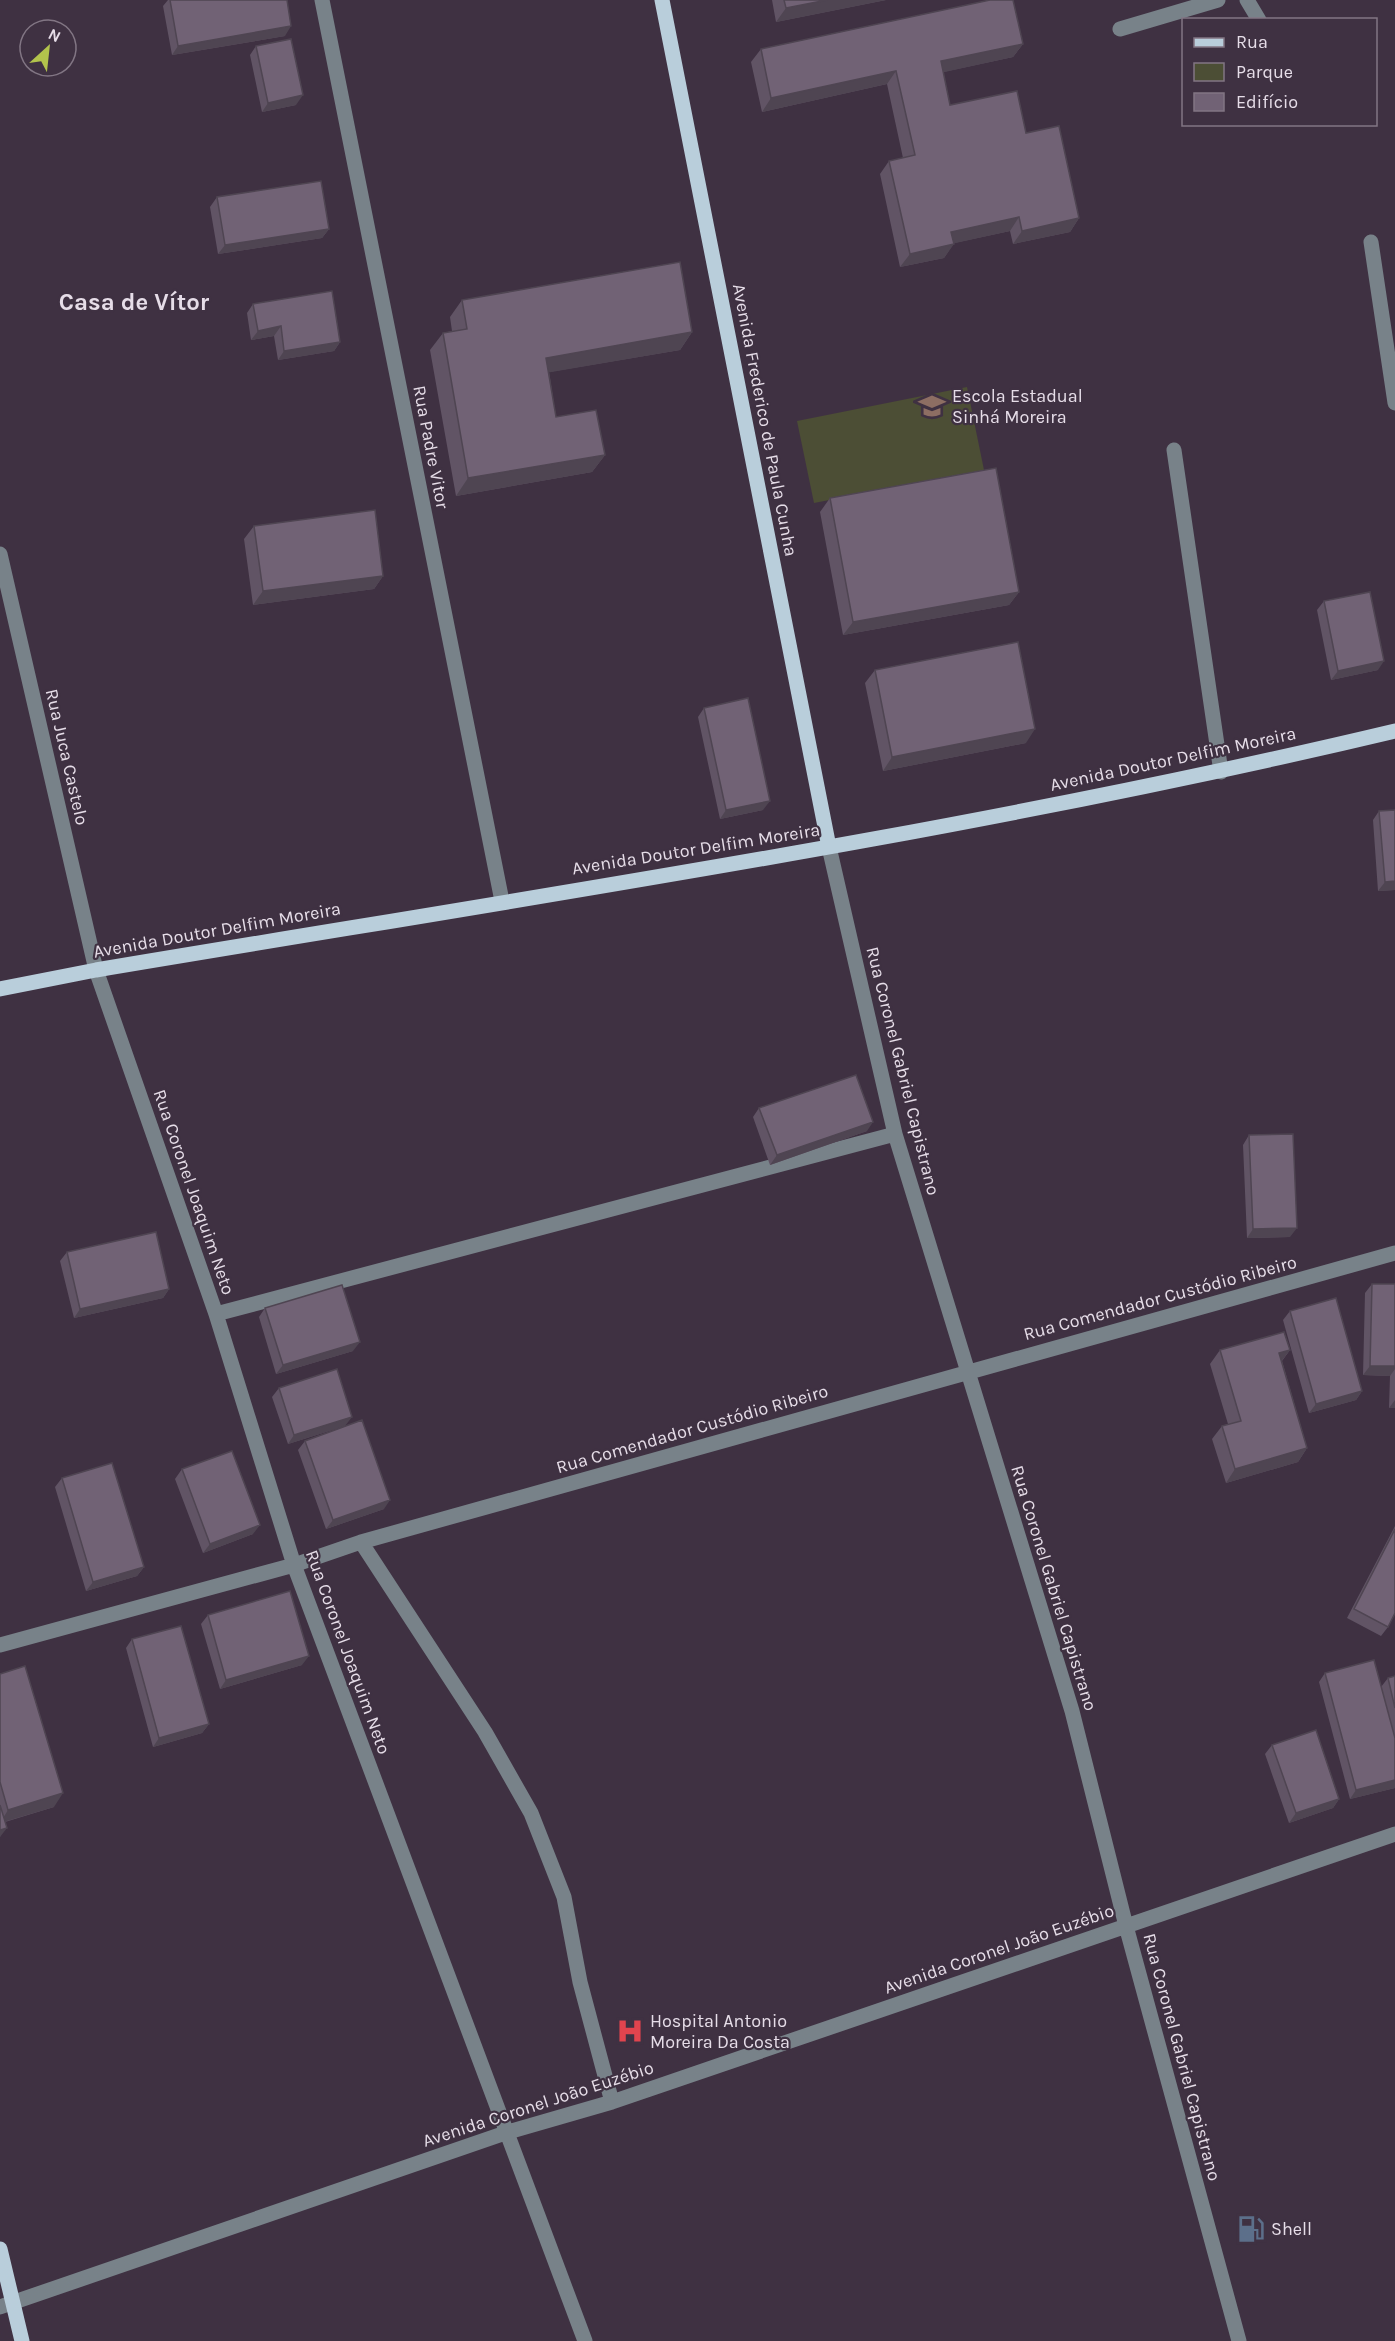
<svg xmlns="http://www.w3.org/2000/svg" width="1395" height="2341" font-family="Karla,sans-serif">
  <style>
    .green { fill: #4c4e35 }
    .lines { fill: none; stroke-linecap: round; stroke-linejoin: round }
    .minor { stroke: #788289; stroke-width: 15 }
    .major { stroke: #b9cedb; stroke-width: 15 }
    .wall { fill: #615465 }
    .shaded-wall { fill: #4f4552 }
    .building { fill: #716275; stroke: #4f4552; stroke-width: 1.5 }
    .labels { text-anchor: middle; stroke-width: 4.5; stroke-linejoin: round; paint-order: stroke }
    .poi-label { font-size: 18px; fill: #e6dde8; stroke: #3f3142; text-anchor: start }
    .street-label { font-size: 18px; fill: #e6dde8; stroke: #3f3142 }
    .district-label { font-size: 24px; font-weight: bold; fill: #e6dde8; stroke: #3f3142 }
  </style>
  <rect width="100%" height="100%" fill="#3f3142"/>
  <path class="green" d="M967,387L984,470L814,503L797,421Z"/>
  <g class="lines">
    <path class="minor" d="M322,0L502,901
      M1247,0L1259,20
      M1120,29L1218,0
      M1371,242L1395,403
      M1174,450L1221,772
      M0,554L96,970L216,1314L294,1565L585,2341
      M829,847L895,1134L1072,1711L1126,1926L1239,2341
      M216,1314L895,1134
      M361,1542L485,1732L531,1813L564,1897L580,1982L612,2102
      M0,1645L294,1565L361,1542L1395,1253
      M0,2307L508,2132L612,2102L1395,1834"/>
    <path class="major" d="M662,0L829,847
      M0,989L96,970C530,897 967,833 1395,731
      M0,2249L22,2341"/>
  </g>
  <path class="wall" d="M168,0H287L285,36L172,55L163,6Z
    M772,0H886L776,22Z
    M1023,44L1013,57L943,72L950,105L1026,133L1079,218L1070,232L1013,244L1010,231L954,243L944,258L900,267L880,174L889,161L903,158L887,84L762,112L751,62L761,49Z
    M256,46L296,105L262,112L250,55Z
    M217,197L329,229L322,238L218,254L210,207Z
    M462,300L692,332L680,350L549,372L556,417L605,455L592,472L456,496L430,350L443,333L452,331L450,317Z
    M253,304L340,342L334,351L278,360L274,336L251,340L247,313Z
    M830,498L1019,592L1009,605L843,635L820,512Z
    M254,526L383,576L374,589L253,605L244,539Z
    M1324,601L1378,670L1331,680L1317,610Z
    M875,670L1026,743L883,771L865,683Z
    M704,708L763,810L720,819L698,717Z
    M1395,810V890L1378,891L1373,820L1379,811Z
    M759,1108L867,1131L770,1165L753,1117Z
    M1249,1135L1290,1237L1247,1238L1243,1145Z
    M67,1252L169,1289L163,1298L74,1318L60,1261Z
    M1372,1284H1395V1408H1389L1390,1376L1363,1375L1365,1293Z
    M265,1308L353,1351L276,1374L259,1317Z
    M1290,1311L1362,1391L1356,1400L1309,1413L1283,1320Z
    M1220,1350H1290L1282,1361L1307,1448L1298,1462L1226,1483L1212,1439L1222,1426L1228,1424L1210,1364Z
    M279,1388L345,1426L288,1444L272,1397Z
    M305,1441L384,1509L326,1529L298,1450Z
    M182,1469L253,1534L203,1553L175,1479Z
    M62,1478L144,1567L137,1576L86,1591L55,1487Z
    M1395,1526V1613L1388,1627L1381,1636L1347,1618Z
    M208,1615L302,1665L220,1689L201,1624Z
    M132,1639L209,1724L202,1733L153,1747L126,1648Z
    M1325,1673L1381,1687L1388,1678L1395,1676V1788L1350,1799L1319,1682Z
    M0,1674L54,1807L5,1822L0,1837Z
    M1272,1745L1339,1799L1333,1808L1289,1823L1265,1754Z"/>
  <path class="shaded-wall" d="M827,0H886L776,22L786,8Z
    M291,26L285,36L172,55L178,46Z
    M1023,44L1013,57L931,75L941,61Z
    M896,71L887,84L762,112L771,98Z
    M303,95L296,105L262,112L268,103Z
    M1019,217L1010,231L942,246L951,232Z
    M1079,218L1070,232L1013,244L1022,231Z
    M329,229L322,238L218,254L225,245Z
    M954,244L944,258L900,267L910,254Z
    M281,326L274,336L251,340L258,331Z
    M692,332L680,350L534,375L546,358Z
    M340,342L334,351L278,360L284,351Z
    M605,455L592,472L456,496L468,478Z
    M383,576L374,589L253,605L263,591Z
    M1019,592L1009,605L843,635L853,622Z
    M1384,661L1378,670L1331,680L1338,671Z
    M1035,729L1026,743L883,771L892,757Z
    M770,801L763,810L720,819L726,810Z
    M1395,881V890L1378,891L1385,882Z
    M873,1122L867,1131L770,1165L777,1155Z
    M1297,1228L1290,1237L1247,1238L1253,1229Z
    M169,1289L163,1298L74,1318L80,1309Z
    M360,1342L353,1351L276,1374L283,1365Z
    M1290,1350L1280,1363L1279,1353Z
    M1370,1366H1395V1369L1390,1376L1363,1375Z
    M1362,1391L1356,1400L1309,1413L1316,1404Z
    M1395,1400V1408H1389Z
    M352,1417L345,1426L288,1444L294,1435Z
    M1307,1448L1298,1462L1226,1483L1235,1469Z
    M390,1500L384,1509L326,1529L333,1520Z
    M260,1525L253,1534L203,1553L210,1544Z
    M144,1567L137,1576L86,1591L93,1582Z
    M309,1656L302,1665L220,1689L226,1680Z
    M209,1724L202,1733L153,1747L159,1738Z
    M1395,1780V1788L1350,1799L1356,1790Z
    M63,1793L54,1807L0,1823L8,1810Z
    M1339,1799L1333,1808L1289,1823L1296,1813Z
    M7,1828L0,1837V1830Z"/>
  <path class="building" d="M170,0H287L291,26L178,46Z
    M784,0H827L786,8Z
    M990,0H1013L1023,44L941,61L950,105L1017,91L1026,133L1059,126L1079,218L1022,231L1019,217L951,232L954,244L910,254L889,161L915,155L896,71L771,98L761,49Z
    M291,39L303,95L268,103L256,46Z
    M321,181L329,229L225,245L217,197Z
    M680,262L692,332L546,358L556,417L596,410L605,455L468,478L443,333L467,329L462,300Z
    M332,291L340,342L284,351L281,326L258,331L253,304Z
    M996,468L1019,592L853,622L830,498Z
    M375,510L383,576L263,591L254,526Z
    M1370,592L1384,661L1338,671L1324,601Z
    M1018,642L1035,729L892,757L875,670Z
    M748,698L770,801L726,810L704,708Z
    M1395,810V881L1385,882L1379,811Z
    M856,1075L873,1122L777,1155L759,1108Z
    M1293,1134L1297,1228L1253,1229L1249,1135Z
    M156,1232L169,1289L80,1309L67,1252Z
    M1372,1284H1395V1366H1370Z
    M342,1285L360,1342L283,1365L265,1308Z
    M1336,1298L1362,1391L1316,1404L1290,1311Z
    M1284,1332L1290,1350L1279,1353L1307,1448L1235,1469L1222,1426L1241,1421L1220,1350Z
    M337,1369L352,1417L294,1435L279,1388Z
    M362,1420L390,1500L333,1520L305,1441Z
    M232,1451L260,1525L210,1544L182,1469Z
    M112,1463L144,1567L93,1582L62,1478Z
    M1395,1529V1613L1388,1627L1354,1609Z
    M290,1591L309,1656L226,1680L208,1615Z
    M181,1626L209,1724L159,1738L132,1639Z
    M1374,1660L1395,1738V1780L1356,1790L1325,1673Z
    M25,1666L63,1793L8,1810L0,1782V1674Z
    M1395,1676V1708L1388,1678Z
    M1316,1730L1339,1799L1296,1813L1272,1745Z
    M0,1805L7,1828L0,1830Z"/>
  <defs>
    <symbol id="school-bare" viewBox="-9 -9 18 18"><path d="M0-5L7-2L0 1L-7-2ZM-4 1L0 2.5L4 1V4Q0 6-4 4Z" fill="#8d6e63" stroke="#3f3142" stroke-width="2.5" paint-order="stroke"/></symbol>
    <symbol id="hospital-bare" viewBox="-9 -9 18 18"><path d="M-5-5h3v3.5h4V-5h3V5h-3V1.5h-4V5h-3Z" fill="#e0444e" stroke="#3f3142" stroke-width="2.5" paint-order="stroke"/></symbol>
    <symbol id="fuel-bare" viewBox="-9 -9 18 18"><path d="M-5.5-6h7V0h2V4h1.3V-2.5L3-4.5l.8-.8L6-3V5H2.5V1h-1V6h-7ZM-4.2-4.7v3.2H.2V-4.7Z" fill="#5c6f8a" stroke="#3f3142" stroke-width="2.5" paint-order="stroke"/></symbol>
  </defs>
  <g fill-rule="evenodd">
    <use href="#school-bare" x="913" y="387" width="38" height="38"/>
    <use href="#hospital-bare" x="611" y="2012" width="38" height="38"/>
    <use href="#fuel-bare" x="1232" y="2210" width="38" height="38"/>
  </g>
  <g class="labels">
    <g class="poi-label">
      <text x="952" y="402">Escola Estadual<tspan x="952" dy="21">Sinhá Moreira</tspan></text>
      <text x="650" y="2027">Hospital Antonio<tspan x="650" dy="21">Moreira Da Costa</tspan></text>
      <text x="1271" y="2235">Shell</text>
    </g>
    <g class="street-label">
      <text transform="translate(765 420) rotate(79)" y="6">Avenida Frederico de Paula Cunha</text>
      <text transform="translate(431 447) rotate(79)" y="6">Rua Padre Vitor</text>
      <text transform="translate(67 757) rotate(77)" y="6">Rua Juca Castelo</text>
      <text transform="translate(1173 759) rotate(-12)" y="6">Avenida Doutor Delfim Moreira</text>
      <text transform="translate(696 849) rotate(-9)" y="6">Avenida Doutor Delfim Moreira</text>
      <text transform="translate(217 930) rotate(-10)" y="6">Avenida Doutor Delfim Moreira</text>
      <text transform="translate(903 1071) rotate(76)" y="6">Rua Coronel Gabriel Capistrano</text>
      <text transform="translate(194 1192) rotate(71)" y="6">Rua Coronel Joaquim Neto</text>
      <text transform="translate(1160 1298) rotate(-15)" y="6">Rua Comendador Custódio Ribeiro</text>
      <text transform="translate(692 1429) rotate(-16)" y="6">Rua Comendador Custódio Ribeiro</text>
      <text transform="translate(1054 1588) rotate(73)" y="6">Rua Coronel Gabriel Capistrano</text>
      <text transform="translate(348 1652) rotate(70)" y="6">Rua Coronel Joaquim Neto</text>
      <text transform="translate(999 1949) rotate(-19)" y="6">Avenida Coronel João Euzébio</text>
      <text transform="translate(1182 2057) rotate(75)" y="6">Rua Coronel Gabriel Capistrano</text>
      <text transform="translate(538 2104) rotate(-18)" y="6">Avenida Coronel João Euzébio</text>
    </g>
    <g class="district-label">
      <text x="134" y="310">Casa de Vítor</text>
    </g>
  </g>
  <rect x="1182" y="18" width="195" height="108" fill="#3f3142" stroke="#827684" stroke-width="1.5"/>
  <rect x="1194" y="38" width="30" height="9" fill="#b9cedb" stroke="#827684" stroke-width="1.5"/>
  <text x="1236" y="48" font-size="18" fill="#e6dde8">Rua</text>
  <rect x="1194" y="63" width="30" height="18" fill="#4c4e35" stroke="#827684" stroke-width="1.5"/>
  <text x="1236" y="78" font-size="18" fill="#e6dde8">Parque</text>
  <rect x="1194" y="93" width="30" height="18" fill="#716275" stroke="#827684" stroke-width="1.5"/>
  <text x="1236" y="108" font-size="18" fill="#e6dde8">Edifício</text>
  <g transform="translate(48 48) rotate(27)"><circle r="28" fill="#3f3142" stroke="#827684" stroke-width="1.5"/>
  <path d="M0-4.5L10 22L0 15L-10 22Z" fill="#b2c34c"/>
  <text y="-9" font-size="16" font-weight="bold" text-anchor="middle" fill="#e6dde8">N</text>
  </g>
</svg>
